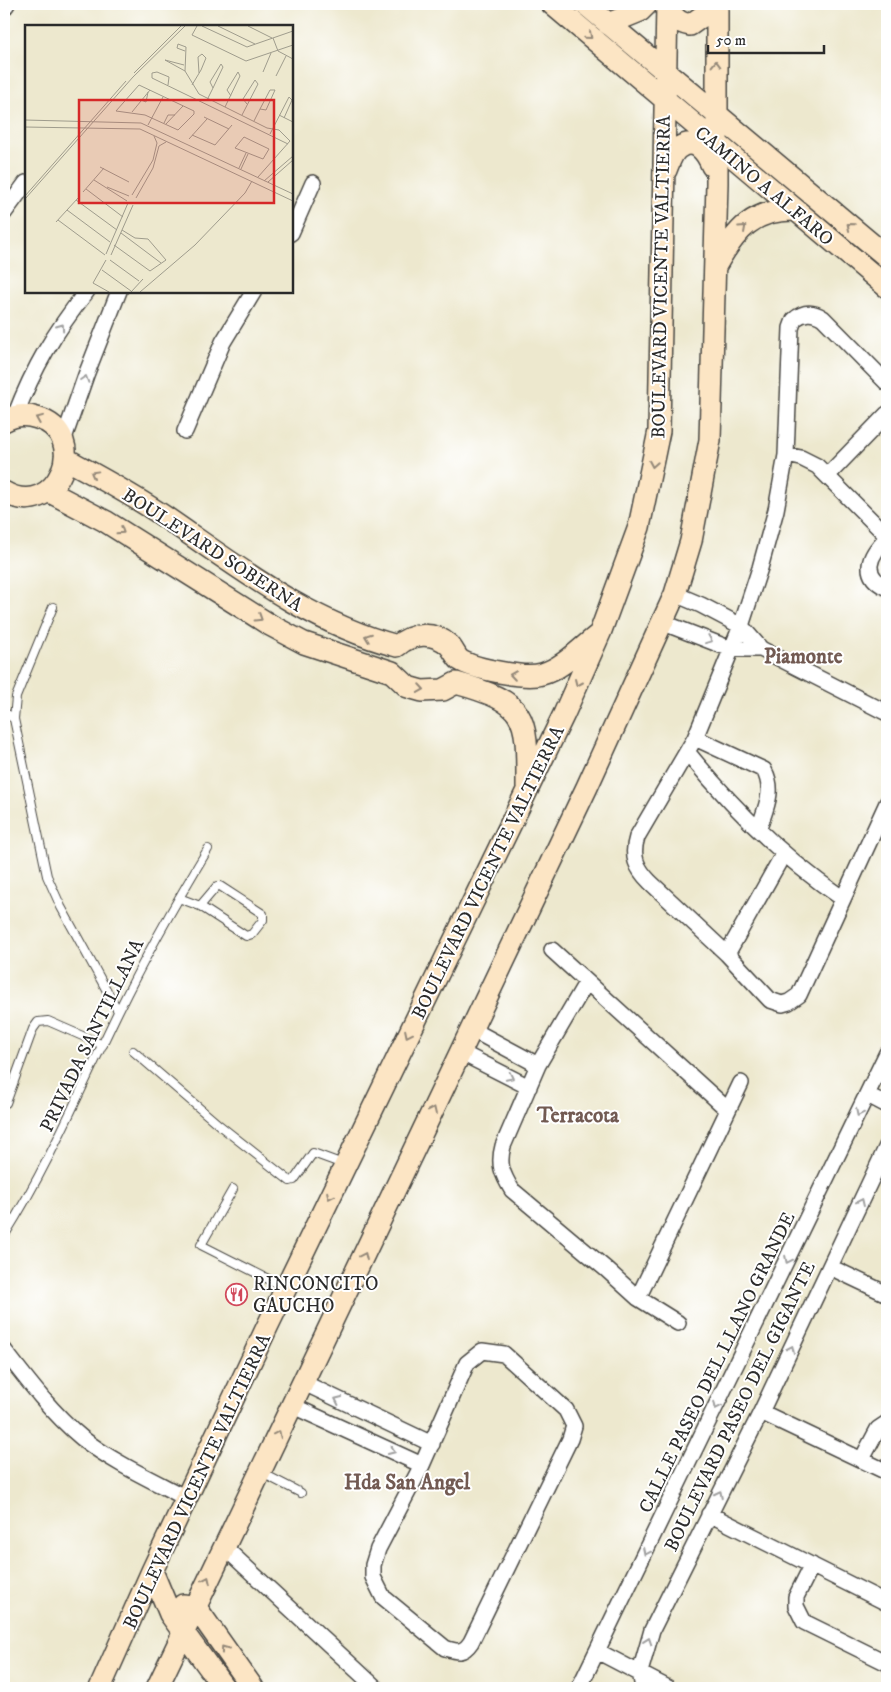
<svg xmlns="http://www.w3.org/2000/svg" width="891" height="1692" font-family="'IM FELL DW Pica',serif">
  <style>
    .lines { fill: none; stroke-linecap: round; stroke-linejoin: round }
    .lane-casing { stroke: #484743; stroke-width: 10 }
    .street-casing { stroke: #484743; stroke-width: 18 }
    .secondary-casing { stroke: #484743; stroke-width: 24 }
    .lane { stroke: #fff; stroke-width: 8 }
    .street { stroke: #fff; stroke-width: 15 }
    .secondary { stroke: #fce5c4; stroke-width: 21 }
    .oneway { stroke: #948878 }
    .oneway2 { stroke: #a0a0a0 }
    .labels { text-anchor: middle; stroke-width: 4; stroke-linejoin: round; paint-order: stroke }
    .street-label { font-size: 19px; fill: #2b2b2b; stroke: #fff }
    .poi-label { font-size: 19px; fill: #2b2b2b; stroke: #fff; text-anchor: start }
    .quarter-label { font-size: 21px; font-weight: bold; fill: #725a52; stroke: #fff }
    .inset-road { fill: none; stroke: #9f9c8d; stroke-width: 1 }
    .view { fill: #d62828; fill-opacity: 0.15; stroke: #d62828; stroke-width: 2.5 }
    .inset-edge { fill: none; stroke: #2b2b2b; stroke-width: 2.5 }
  </style>
  <rect width="100%" height="100%" fill="#fff"/>
  <filter id="ink" filterUnits="userSpaceOnUse"><feTurbulence type="fractalNoise" baseFrequency=".02" numOctaves="2"/><feDisplacementMap in="SourceGraphic" scale="10" xChannelSelector="R" yChannelSelector="G"/><feConvolveMatrix kernelMatrix="1 2 1 2 8 2 1 2 1" color-interpolation-filters="sRGB"/></filter>
  <filter id="wash" filterUnits="userSpaceOnUse"><feTurbulence type="fractalNoise" baseFrequency=".0096" numOctaves="4" result="noise"/><feDisplacementMap in="SourceGraphic" scale="20" xChannelSelector="R" yChannelSelector="G"/><feGaussianBlur stdDeviation="1.12" result="paint"/><feColorMatrix in="noise" values="0 0 0 0 0 0 0 0 0 0 0 0 0 0 0 0 0 1.4 0 .05"/><feComposite in="paint" operator="in"/></filter>
  <g filter="url(#wash)">
    <rect width="100%" height="100%" fill="#ede8ce"/>
  </g>
  <g filter="url(#ink)">
    <g class="lines">
      <defs>
        <path id="lane" d="M53,607L16,697L14,719L47,876L61,907L118,1011
          M4,712L14,719
          M179,898L200,906L246,936L252,934L263,920V914L220,886H217L200,906
          M133,1051L219,1125L290,1181L294,1180L313,1153L343,1164
          M6,1103L33,1029L38,1022L48,1021L103,1045
          M233,1189L201,1245L284,1287
          M4,1236C49,1165 81,1088 118,1012C145,957 176,902 208,849
          M260,1472L301,1493"/>
        <path id="street" d="M4,8L7,4
          M4,213L26,183
          M291,233L313,183
          M887,383L823,318C812,311 803,312 794,320L791,328L786,455L776,510L760,568L741,626L695,738L637,837C631,856 636,868 650,882L727,954L770,1000L782,1004L789,1002L799,995L887,803
          M15,416C34,367 54,333 87,291
          M185,431L223,342L254,291
          M63,441L86,375L119,291
          M786,455L801,458L817,466L887,536
          M827,476L887,414
          M887,538C869,555 860,575 887,588
          M675,594L701,605L741,626L761,649L887,713
          M664,623L731,649H761
          M695,738L764,770C775,790 766,807 759,828
          M688,753C732,807 784,859 842,898
          M552,950L728,1110
          M727,954L784,853
          M586,983L538,1065L503,1146C498,1164 502,1174 512,1190L606,1269L638,1298L678,1323
          M471,1029L538,1065
          M460,1052L529,1087
          M868,1095L887,1105
          M830,1267L887,1294
          M638,1298L741,1083
          M4,1350C27,1380 52,1413 82,1438C112,1462 154,1481 188,1499
          M482,1351L504,1354L566,1410L574,1426L570,1439L471,1642C463,1654 457,1652 445,1648L383,1597L373,1577V1565L378,1549L422,1465L467,1363Z
          M304,1383L432,1444
          M293,1406L422,1465
          M761,1412L887,1472
          M862,1459L878,1429L887,1423
          M709,1514L887,1603
          M223,1546L376,1688
          M812,1565L796,1597V1606L804,1622L887,1663
          M597,1651L668,1688
          M579,1688L887,1053
          M643,1688L640,1672L652,1630L761,1412L887,1146"/>
        <path id="secondary" d="M552,4L887,287
          M585,4L887,257
          M667,4C673,17 676,22 690,25L704,15L714,4
          M608,24L640,11L647,4
          M666,170C669,163 672,151 680,147C696,137 707,153 712,166
          M716,265C736,230 753,209 795,210
          M4,421C14,415 26,414 37,418C93,434 57,523 4,492
          M66,459C99,477 133,495 165,517C238,567 309,623 397,646C412,633 433,631 449,645C453,649 456,657 460,660C474,669 526,679 542,674C563,668 581,648 598,635
          M48,491L105,521L270,625L304,643L392,672L408,687L422,691L443,690L456,683C529,703 527,716 527,787
          M152,1571L170,1614L224,1688
          M183,1605L195,1606L253,1688
          M100,1688L152,1571L268,1325L564,714L600,633L639,527L659,431L667,4
          M157,1688L587,787L675,594L691,541L710,440L717,183V4"/>
      </defs>
      <use href="#lane" class="lane-casing"/>
      <use href="#street" class="street-casing"/>
      <use href="#secondary" class="secondary-casing"/>
      <use href="#lane" class="lane"/>
      <use href="#street" class="street"/>
      <use href="#secondary" class="secondary"/>
    </g>
    <defs><path id="oneway-chevron" d="M-2-3.5L2.5 0L-2 3.5" fill="none" stroke-width="1.6" stroke-linecap="round" stroke-linejoin="round" transform="scale(1.25)"/></defs>
    <g class="oneway">
      <use href="#oneway-chevron" transform="translate(589 36) rotate(41)"/>
      <use href="#oneway-chevron" transform="translate(716 64) rotate(-89)"/>
      <use href="#oneway-chevron" transform="translate(850 226) rotate(-140)"/>
      <use href="#oneway-chevron" transform="translate(743 228) rotate(-42)"/>
      <use href="#oneway-chevron" transform="translate(39 419) rotate(-158)"/>
      <use href="#oneway-chevron" transform="translate(653 464) rotate(100)"/>
      <use href="#oneway-chevron" transform="translate(94 474) rotate(-151)"/>
      <use href="#oneway-chevron" transform="translate(121 531) rotate(33)"/>
      <use href="#oneway-chevron" transform="translate(259 618) rotate(32)"/>
      <use href="#oneway-chevron" transform="translate(368 637) rotate(-159)"/>
      <use href="#oneway-chevron" transform="translate(513 675) rotate(-172)"/>
      <use href="#oneway-chevron" transform="translate(578 683) rotate(114)"/>
      <use href="#oneway-chevron" transform="translate(421 689) rotate(9)"/>
      <use href="#oneway-chevron" transform="translate(408 1034) rotate(116)"/>
      <use href="#oneway-chevron" transform="translate(433 1110) rotate(-65)"/>
      <use href="#oneway-chevron" transform="translate(330 1196) rotate(116)"/>
      <use href="#oneway-chevron" transform="translate(364 1256) rotate(-65)"/>
      <use href="#oneway-chevron" transform="translate(278 1434) rotate(-64)"/>
      <use href="#oneway-chevron" transform="translate(207 1580) rotate(-65)"/>
      <use href="#oneway-chevron" transform="translate(224 1649) rotate(-126)"/>
    </g>
    <g class="oneway2">
      <use href="#oneway-chevron" transform="translate(61 327) rotate(-55)"/>
      <use href="#oneway-chevron" transform="translate(85 379) rotate(-72)"/>
      <use href="#oneway-chevron" transform="translate(709 640) rotate(22)"/>
      <use href="#oneway-chevron" transform="translate(510 1077) rotate(26)"/>
      <use href="#oneway-chevron" transform="translate(859 1113) rotate(116)"/>
      <use href="#oneway-chevron" transform="translate(861 1202) rotate(-65)"/>
      <use href="#oneway-chevron" transform="translate(788 1260) rotate(116)"/>
      <use href="#oneway-chevron" transform="translate(791 1349) rotate(-65)"/>
      <use href="#oneway-chevron" transform="translate(338 1400) rotate(-155)"/>
      <use href="#oneway-chevron" transform="translate(717 1406) rotate(116)"/>
      <use href="#oneway-chevron" transform="translate(392 1451) rotate(25)"/>
      <use href="#oneway-chevron" transform="translate(719 1494) rotate(-63)"/>
      <use href="#oneway-chevron" transform="translate(646 1552) rotate(116)"/>
      <use href="#oneway-chevron" transform="translate(648 1641) rotate(-71)"/>
    </g>
  </g>
  <defs>
    <symbol id="restaurant-ring" viewBox="-11 -11 22 22"><circle r="9.5" fill="#fff" stroke="#d1495b" stroke-width="1.5"/><path d="M-5-6h1v4h1v-4h1v4h1v-4h1v5L-1.5 .5V6h-2V.5L-5-1ZM5-6V6H3V1.5H1.5Q1.5-4 5-6Z" fill="#d1495b"/></symbol>
  </defs>
  <g fill-rule="evenodd">
    <use href="#restaurant-ring" x="224" y="1282" width="25" height="25"/>
  </g>
  <g class="labels">
    <g class="street-label">
      <text transform="translate(765 185) rotate(40)" y="7">CAMINO A ALFARO</text>
      <text transform="translate(660 277) rotate(-89)" y="7">BOULEVARD VICENTE VALTIERRA</text>
      <text transform="translate(213 549) rotate(33)" y="7">BOULEVARD SOBERNA</text>
      <text transform="translate(487 872) rotate(-64)" y="7">BOULEVARD VICENTE VALTIERRA</text>
      <text transform="translate(91 1035) rotate(-64)" y="7">PRIVADA SANTILLANA</text>
      <text transform="translate(716 1362) rotate(-64)" y="7">CALLE PASEO DEL LLANO GRANDE</text>
      <text transform="translate(739 1406) rotate(-64)" y="7">BOULEVARD PASEO DEL GIGANTE</text>
      <text transform="translate(196 1481) rotate(-65)" y="7">BOULEVARD VICENTE VALTIERRA</text>
    </g>
    <g class="poi-label">
      <text x="253" y="1290">RINCONCITO<tspan x="253" dy="22">GAUCHO</tspan></text>
    </g>
    <g class="quarter-label">
      <text x="803" y="663">Piamonte</text>
      <text x="578" y="1122">Terracota</text>
      <text x="407" y="1489">Hda San Angel</text>
    </g>
  </g>
  <g transform="translate(25 25)">
    <rect width="268" height="268" fill="#ede8ce"/>
    <path class="inset-road" d="M172,1L167,10L221,36L268,20M177,1L222,22L268,6M193,1L230,19M223,1L247,13M248,13L253,26L268,34M160,26L152,23L153,19L161,22L160,46L174,69L242,103L254,105L265,116L233,152M140,35L160,46M140,35L159,40M238,47L246,28M109,48L156,1M251,51L261,31M114,60L169,86V89L153,105L120,90L91,86ZM143,60L144,52L132,47L127,48V53L263,119M167,60L176,45L181,33L177,29L173,32L174,48M116,75L121,77L123,67M182,75L188,63L198,42L196,39L185,57L188,63M200,82L215,51L213,47L202,65L206,71M107,87L125,65M217,90L233,59L230,55L218,74L222,79M254,90L268,97M179,92L204,104M0,95L116,98L268,169M229,96L235,84L245,65H250L241,85L235,84M139,98L143,90H150M141,99L158,81M123,100L138,72M0,102L115,104L268,176M245,109L264,72L267,75L259,93M167,110L190,120L207,100M219,112L244,124L238,134L210,123ZM164,114L182,94M75,142L104,157M214,143L221,128M216,144L223,129M69,155L102,176M239,156L268,131M243,157L268,135M82,162L104,171M61,164L98,192M58,167L79,143M107,170L128,135L132,118L129,111M0,171L101,56M111,173L128,143L134,121L141,117M0,174L108,52L160,1M51,175L92,205M42,185L85,217M33,195L80,230M31,197L53,173M96,208L136,238M89,220L125,246L141,235L123,214L110,213L97,205M81,229L103,178M86,230L108,180M81,235L68,258L84,267M85,235L114,256M77,245L106,266M106,267L118,254M115,267L170,220L220,168L227,156"/>
    <path class="view" d="M54,75H249V178H54Z"/>
    <rect width="268" height="268" class="inset-edge"/>
  </g>
  <rect width="891" height="1692" fill="none" stroke="#fff" stroke-width="20"/>
  <path d="M708 45v8h116v-8" fill="none" stroke="#2b2b2b" stroke-width="2.5"/>
  <text x="716" y="45" font-size="15" fill="#2b2b2b" stroke="#ffffff" stroke-width="4" paint-order="stroke">50 m</text>
</svg>
